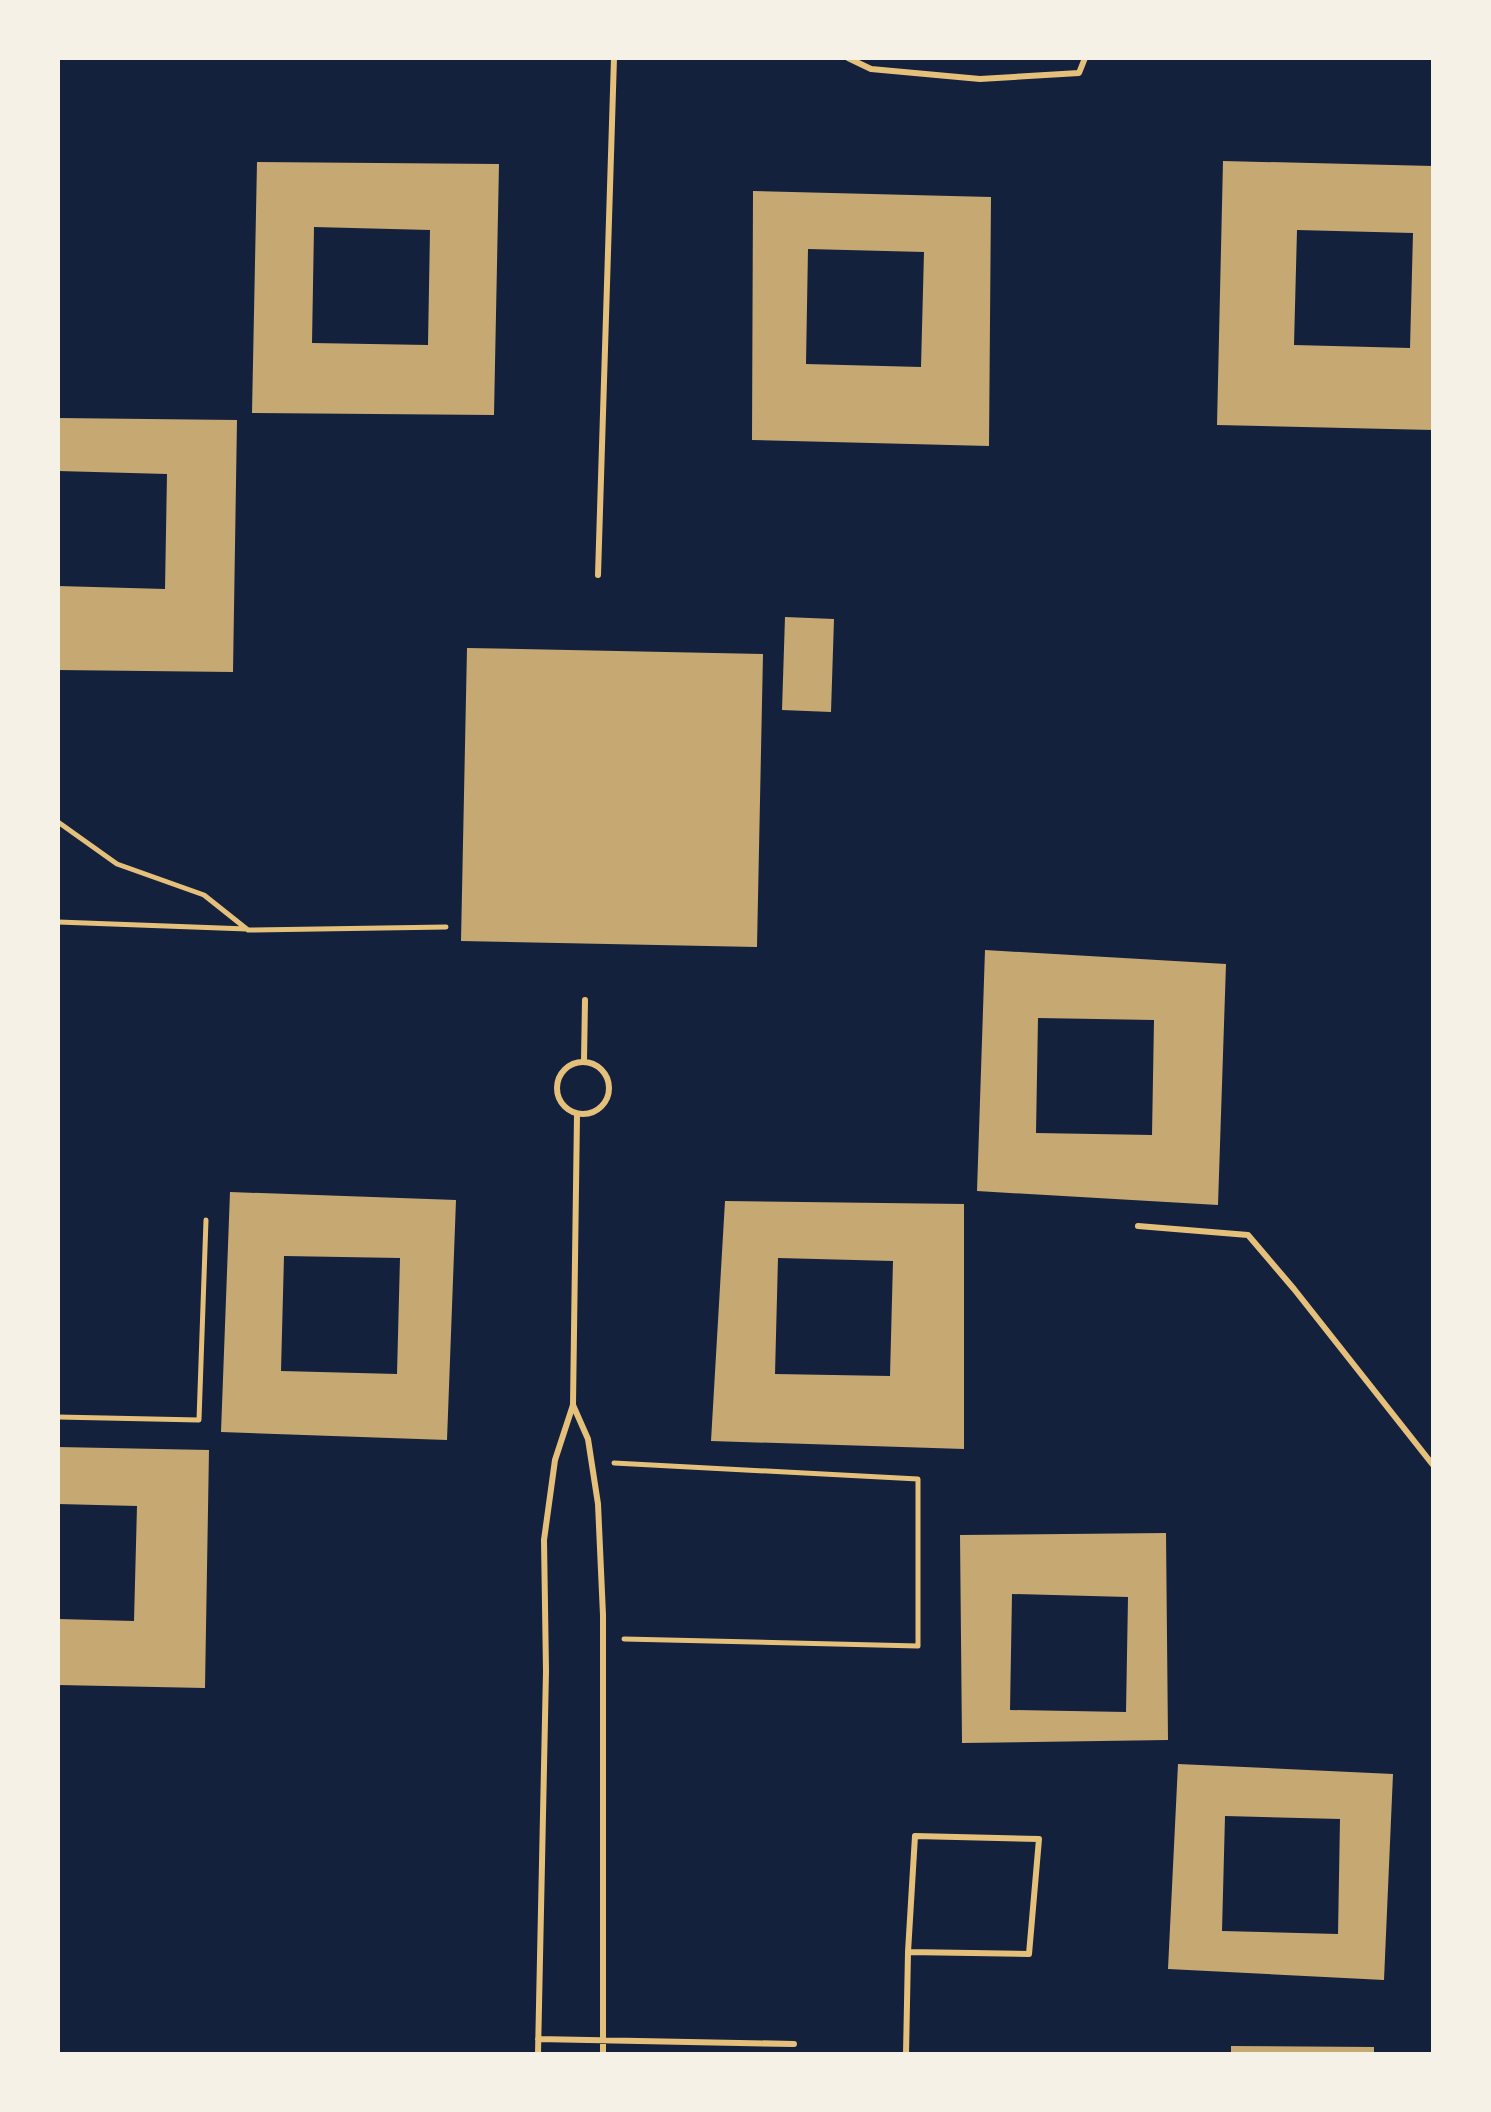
<svg xmlns="http://www.w3.org/2000/svg" width="1491" height="2112" font-family="'Space Grotesk',sans-serif">
  <style>
    .building { fill: #c6a872; fill-rule: evenodd }
    .lines { fill: none; stroke-linecap: round; stroke-linejoin: round }
    .path { stroke: #e5c07b; stroke-width: 5 }
    .service { stroke: #e5c07b; stroke-width: 6 }
  </style>
  <rect width="100%" height="100%" fill="#14213d"/>
  <path class="building" d="M1223,161L1433,166V430L1217,425ZM1297,230L1413,233L1410,348L1294,345Z
    M257,162L499,164L494,415L252,413ZM314,227L430,230L428,345L312,343Z
    M753,191L991,197L989,446L752,440ZM808,249L924,252L921,367L806,364Z
    M58,418L237,420L233,672L58,670V586L165,589L167,474L58,471Z
    M785,617L834,619L831,712L782,710Z
    M467,648L763,654L757,947L461,941Z
    M985,950L1226,964L1218,1205L977,1191ZM1038,1018L1154,1020L1152,1135L1036,1133Z
    M230,1192L456,1200L447,1440L221,1432ZM284,1256L400,1258L397,1374L281,1371Z
    M725,1201L964,1204V1449L711,1441ZM778,1258L893,1261L890,1376L775,1374Z
    M58,1447L209,1450L205,1688L58,1685V1619L134,1621L137,1506L58,1504Z
    M1166,1533L1168,1740L962,1743L960,1535ZM1012,1594L1128,1597L1126,1712L1010,1710Z
    M1178,1764L1393,1774L1384,1980L1168,1969ZM1225,1816L1340,1819L1338,1934L1222,1931Z
    M1231,2046L1374,2047V2054H1231Z"/>
  <g class="lines">
    <path class="path" d="M58,822L117,864L204,895L248,930L446,927
      M58,922L247,929
      M58,1417L199,1420L206,1220
      M614,1463L918,1479V1646L624,1639"/>
    <path class="service" d="M848,58L871,69L980,79L1079,73L1085,58
      M598,575L614,58
      M584,1061L585,1000
      M557 1088a26 26 0 1 1 52 0a26 26 0 1 1-52 0Z
      M1138,1226L1248,1235L1294,1289L1433,1465
      M573,1405L577,1115
      M538,2039L794,2044
      M538,2054L546,1671L544,1540L555,1460L573,1405L588,1439L598,1504L603,1615V2054
      M906,2054L908,1952L915,1836L1039,1839L1029,1954L908,1952"/>
  </g>
  <rect width="1491" height="2112" fill="none" stroke="#f6f1e7" stroke-width="120"/>
</svg>
